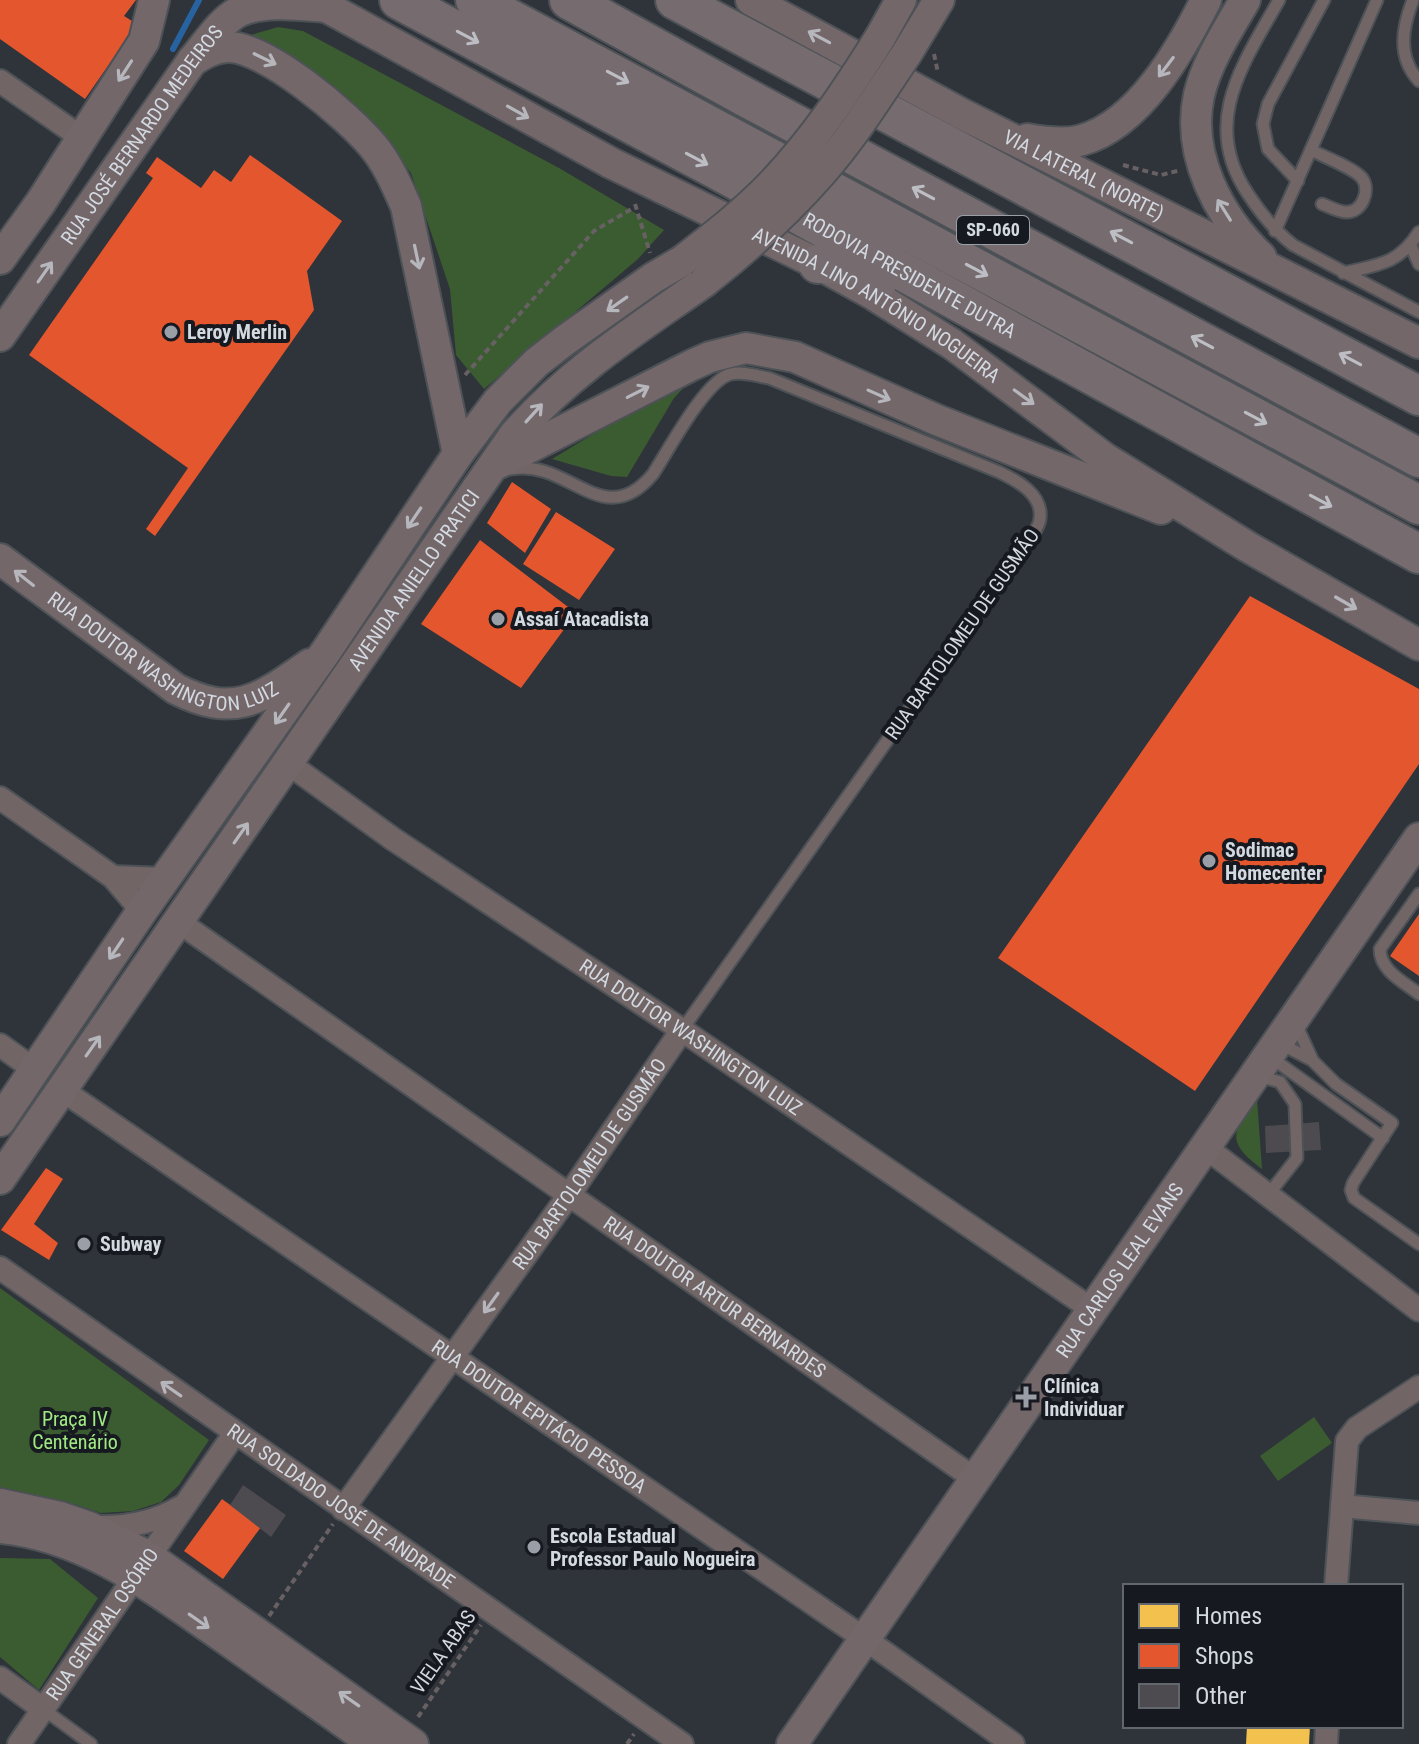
<svg xmlns="http://www.w3.org/2000/svg" width="1419" height="1744" font-family="'Roboto Condensed',sans-serif">
  <style>
    .green { fill: #3b5c30 }
    .homes { fill: #f2c14e }
    .shops { fill: #e4572e }
    .lines { fill: none; stroke-linecap: round; stroke-linejoin: round }
    .stream { stroke: #2763a1; stroke-width: 6 }
    .building { fill: #4d4b4f }
    .lane-casing { stroke: #4d5257; stroke-width: 15 }
    .street-casing { stroke: #4d5257; stroke-width: 26 }
    .secondary-casing { stroke: #4d5257; stroke-width: 34 }
    .highway-casing { stroke: #4d5257; stroke-width: 42 }
    .path { stroke: #686164; stroke-width: 4; stroke-dasharray: 6 4; stroke-linecap: butt }
    .lane { stroke: #716566; stroke-width: 11 }
    .street { stroke: #716566; stroke-width: 22 }
    .secondary { stroke: #74676a; stroke-width: 30 }
    .highway { stroke: #766b6f; stroke-width: 38 }
    .secondary-bridge-casing { stroke: #4d5257; stroke-width: 34; stroke-linecap: butt }
    .secondary-bridge { stroke: #74676a; stroke-width: 30 }
    .oneway { stroke: #bcbec4 }
    .oneway2 { stroke: #b6b7bd }
    .oneway3 { stroke: #b6b6bc }
    .poi-dot { fill: #9a9fa7; stroke: #16191f; stroke-width: 3 }
    .labels { text-anchor: middle; stroke-width: 8; stroke-linejoin: round; paint-order: stroke }
    .shield { fill: #16191f; stroke: #9a9fa7; stroke-width: 2 }
    .shield-label { font-size: 18px; font-weight: bold; fill: #d3d9e1 }
    .street-label { font-size: 20px; fill: #d3d9e1; stroke: #16191f }
    .poi-label { font-size: 20px; font-weight: bold; fill: #d3d9e1; stroke: #16191f; text-anchor: start }
    .park-label { font-size: 20px; fill: #a0ea82; stroke: #16191f }
  </style>
  <rect width="100%" height="100%" fill="#2f333a"/>
  <path class="green" d="M278,27L303,31L559,168L664,230L638,259L484,389L456,355L450,289L411,173L379,135L244,37Z
    M690,381L674,398L627,477L611,476L552,459L679,382Z
    M1257,1099L1262,1169C1225,1142 1232,1131 1257,1099Z
    M0,1288L209,1440L179,1485L161,1502L133,1511L101,1513L68,1502L0,1487Z
    M1314,1417L1332,1443L1278,1481L1260,1456Z
    M0,1558L50,1559L98,1598L39,1690L0,1657Z"/>
  <path class="homes" d="M1247,1726H1310L1309,1744H1246Z"/>
  <path class="shops" d="M0,0H136L124,16L137,24L85,99L0,39Z
    M250,155L342,221L307,271L314,310L155,536L146,529L188,468L29,355L153,178L146,173L157,157L201,188L214,170L231,182Z
    M512,482L551,509L525,553L487,523Z
    M556,512L615,549L579,600L523,564Z
    M480,540L576,613L521,688L421,624Z
    M1250,596L1419,689V764L1195,1091L998,958Z
    M1419,914V976L1390,956Z
    M46,1168L63,1179L34,1224L58,1243L49,1260L1,1230Z
    M222,1499L261,1527L223,1579L184,1551Z"/>
  <g class="lines">
    <path class="stream" d="M173,49L199,0"/>
  </g>
  <path class="building" d="M1319,1122L1321,1150L1266,1153L1265,1126Z
    M243,1485L286,1515L271,1537L230,1505Z"/>
  <g class="lines">
    <defs>
      <path id="lane" d="M1279,0C1243,64 1200,123 1248,194C1261,214 1274,230 1293,245L1419,312
        M1413,0C1402,28 1397,57 1419,81
        M1311,150C1324,157 1354,168 1362,178C1371,190 1362,213 1346,212C1339,212 1330,207 1322,204
        M1298,181L1268,149L1263,124L1268,104L1324,0
        M1275,231L1377,0
        M1411,246L1419,264
        M1343,273C1378,265 1399,264 1419,232
        M511,469C569,458 603,534 653,474C668,451 706,379 731,374C743,371 757,376 769,378L999,472C1016,480 1043,494 1040,518C1040,526 1032,535 1028,542L682,1030
        M1419,894L1380,949C1380,971 1404,982 1419,994
        M1296,1024L1312,1059
        M1279,1043L1312,1060L1336,1084L1392,1123L1353,1183L1351,1190L1354,1198L1419,1244
        M1269,1056L1383,1138
        M1259,1076L1280,1082L1295,1104L1297,1158L1268,1195
        M43,1709L91,1744"/>
      <g id="street">
        <path d="M0,81L82,138"/>
        <path id="s1" d="M289,764L393,839L682,1030L1093,1310"/>
        <path d="M0,798L113,877L142,911"/>
        <path d="M113,877L165,879"/>
        <path id="s2" d="M179,922L975,1479"/>
        <path d="M0,1045L35,1070"/>
        <path id="s3" d="M62,1090L865,1639L1013,1744"/>
        <path d="M1205,1147L1419,1310"/>
        <path id="s4" d="M0,1268L682,1744"/>
        <path d="M1342,1506L1419,1513"/>
        <path id="s5" d="M343,1509L569,1195L682,1030"/>
        <path d="M96,1527C127,1528 154,1523 181,1507"/>
        <path d="M1336,1586L1347,1441L1357,1428L1419,1387"/>
        <path d="M0,1678L43,1709"/>
        <path id="s6" d="M19,1744L235,1433"/>
        <path d="M1326,1744L1327,1726"/>
      </g>
      <g id="secondary">
        <path id="s7" d="M314,0L611,163L818,264L874,295L952,344L1106,459L1248,547L1419,645"/>
        <path id="s8" d="M751,0L962,114L1419,343"/>
        <path d="M1245,0C1228,30 1207,61 1199,95C1186,155 1219,217 1261,257"/>
        <path d="M881,36L901,0"/>
        <path d="M907,53L939,0"/>
        <path d="M192,61C203,54 213,48 227,47C265,45 349,117 373,146C388,164 397,186 406,206L458,454"/>
        <path d="M1027,139C1044,142 1065,145 1082,140C1139,124 1181,50 1206,0"/>
        <path d="M0,259L41,202L144,41L154,0"/>
        <path id="s9" d="M0,336L192,61C206,45 221,20 240,11C266,0 299,5 327,7"/>
        <path d="M499,463L692,365L710,357L746,348L795,357L937,420L1161,509"/>
        <path id="s10" d="M0,559L176,689C235,719 260,699 310,664"/>
        <path d="M0,1121L142,911L327,650L458,454L498,401L537,362L564,341L653,278L682,261"/>
        <path id="s11" d="M0,1179L514,435C572,370 634,331 704,282"/>
        <path d="M0,1504L60,1517L89,1527L148,1556L413,1744"/>
        <path d="M0,1528C86,1536 155,1590 223,1637C274,1673 324,1708 374,1744"/>
        <path id="s12" d="M792,1744L1419,838"/>
      </g>
      <g id="highway">
        <path id="s13" d="M399,0L717,170L1419,554"/>
        <path d="M475,0L1419,505"/>
        <path d="M569,0L745,97L1419,458"/>
        <path d="M675,0L1419,396"/>
        <path d="M818,264H850L879,279"/>
      </g>
    </defs>
    <use href="#lane" class="lane-casing"/>
    <use href="#street" class="street-casing"/>
    <use href="#secondary" class="secondary-casing"/>
    <use href="#highway" class="highway-casing"/>
    <path class="path" d="M934,54L938,73
      M1123,165L1161,175L1181,170
      M635,204L650,253
      M465,375L594,231L635,207
      M269,1616L333,1524
      M418,1717L481,1625
      M627,1744L634,1734"/>
    <use href="#lane" class="lane"/>
    <use href="#street" class="street"/>
    <use href="#secondary" class="secondary"/>
    <use href="#highway" class="highway"/>
    <defs>
      <path id="secondary-bridge" d="M682,261C713,237 744,213 771,185C814,140 848,89 881,36
        M704,282C746,249 786,213 821,173C854,136 880,93 907,53"/>
    </defs>
    <use href="#secondary-bridge" class="secondary-bridge-casing"/>
    <use href="#secondary-bridge" class="secondary-bridge"/>
  </g>
  <defs><path id="oneway-shaft" d="M-6 0H5M1.5-3L5.5 0L1.5 3" fill="none" stroke-width="1.6" stroke-linecap="round" stroke-linejoin="round" transform="scale(2)"/></defs>
  <g class="oneway">
    <use href="#oneway-shaft" transform="translate(468 37) rotate(28)"/>
    <use href="#oneway-shaft" transform="translate(618 77) rotate(28)"/>
    <use href="#oneway-shaft" transform="translate(697 159) rotate(28)"/>
    <use href="#oneway-shaft" transform="translate(923 193) rotate(-152)"/>
    <use href="#oneway-shaft" transform="translate(1121 237) rotate(-152)"/>
    <use href="#oneway-shaft" transform="translate(977 270) rotate(28)"/>
    <use href="#oneway-shaft" transform="translate(1202 342) rotate(-152)"/>
    <use href="#oneway-shaft" transform="translate(1350 359) rotate(-152)"/>
    <use href="#oneway-shaft" transform="translate(1256 418) rotate(28)"/>
    <use href="#oneway-shaft" transform="translate(1321 501) rotate(28)"/>
  </g>
  <g class="oneway2">
    <use href="#oneway-shaft" transform="translate(819 37) rotate(-152)"/>
    <use href="#oneway-shaft" transform="translate(265 59) rotate(26)"/>
    <use href="#oneway-shaft" transform="translate(1166 67) rotate(127)"/>
    <use href="#oneway-shaft" transform="translate(125 71) rotate(123)"/>
    <use href="#oneway-shaft" transform="translate(518 112) rotate(29)"/>
    <use href="#oneway-shaft" transform="translate(1224 210) rotate(-122)"/>
    <use href="#oneway-shaft" transform="translate(417 257) rotate(78)"/>
    <use href="#oneway-shaft" transform="translate(45 272) rotate(-55)"/>
    <use href="#oneway-shaft" transform="translate(617 304) rotate(145)"/>
    <use href="#oneway-shaft" transform="translate(638 392) rotate(-27)"/>
    <use href="#oneway-shaft" transform="translate(879 395) rotate(24)"/>
    <use href="#oneway-shaft" transform="translate(1024 397) rotate(36)"/>
    <use href="#oneway-shaft" transform="translate(534 413) rotate(-48)"/>
    <use href="#oneway-shaft" transform="translate(414 518) rotate(124)"/>
    <use href="#oneway-shaft" transform="translate(24 578) rotate(-142)"/>
    <use href="#oneway-shaft" transform="translate(1346 603) rotate(30)"/>
    <use href="#oneway-shaft" transform="translate(282 714) rotate(125)"/>
    <use href="#oneway-shaft" transform="translate(241 833) rotate(-55)"/>
    <use href="#oneway-shaft" transform="translate(116 949) rotate(124)"/>
    <use href="#oneway-shaft" transform="translate(93 1046) rotate(-55)"/>
    <use href="#oneway-shaft" transform="translate(199 1621) rotate(35)"/>
    <use href="#oneway-shaft" transform="translate(349 1699) rotate(-145)"/>
  </g>
  <g class="oneway3">
    <use href="#oneway-shaft" transform="translate(491 1303) rotate(126)"/>
    <use href="#oneway-shaft" transform="translate(171 1389) rotate(-145)"/>
  </g>
  <g class="poi-dot">
    <circle cx="171" cy="332" r="8"/>
    <circle cx="498" cy="619" r="8"/>
    <circle cx="1209" cy="861" r="8"/>
    <circle cx="84" cy="1244" r="8"/>
    <path d="M1022 1385h8v8h8v8h-8v8h-8v-8h-8v-8h8z"/>
    <circle cx="534" cy="1547" r="8"/>
  </g>
  <g class="labels">
    <rect class="shield" x="957" y="216" width="72" height="28" rx="6"/>
    <g class="shield-label">
      <text x="993" y="236">SP-060</text>
    </g>
    <g class="street-label">
      <text dy="7" stroke="none"><textPath href="#s9" startOffset="246">RUA JOSÉ BERNARDO MEDEIROS</textPath></text>
      <text dy="7" stroke="none"><textPath href="#s8" startOffset="376">VIA LATERAL (NORTE)</textPath></text>
      <text dy="7" stroke="none"><textPath href="#s13" startOffset="580">RODOVIA PRESIDENTE DUTRA</textPath></text>
      <text dy="7" stroke="none"><textPath href="#s7" startOffset="640">AVENIDA LINO ANTÔNIO NOGUEIRA</textPath></text>
      <text dy="7" stroke="none"><textPath href="#s11" startOffset="728">AVENIDA ANIELLO PRATICI</textPath></text>
      <text transform="translate(962 634) rotate(-55)" y="7">RUA BARTOLOMEU DE GUSMÃO</text>
      <text dy="7" stroke="none"><textPath href="#s10" startOffset="194">RUA DOUTOR WASHINGTON LUIZ</textPath></text>
      <text dy="7" stroke="none"><textPath href="#s1" startOffset="486">RUA DOUTOR WASHINGTON LUIZ</textPath></text>
      <text dy="7" stroke="none"><textPath href="#s5" startOffset="424">RUA BARTOLOMEU DE GUSMÃO</textPath></text>
      <text dy="7" stroke="none"><textPath href="#s12" startOffset="576">RUA CARLOS LEAL EVANS</textPath></text>
      <text dy="7" stroke="none"><textPath href="#s2" startOffset="654">RUA DOUTOR ARTUR BERNARDES</textPath></text>
      <text dy="7" stroke="none"><textPath href="#s3" startOffset="578">RUA DOUTOR EPITÁCIO PESSOA</textPath></text>
      <text dy="7" stroke="none"><textPath href="#s4" startOffset="416">RUA SOLDADO JOSÉ DE ANDRADE</textPath></text>
      <text dy="7" stroke="none"><textPath href="#s6" startOffset="146">RUA GENERAL OSÓRIO</textPath></text>
      <text transform="translate(443 1652) rotate(-55)" y="7">VIELA ABAS</text>
    </g>
    <g class="poi-label">
      <text x="187" y="339">Leroy Merlin</text>
      <text x="514" y="626">Assaí Atacadista</text>
      <text x="1225" y="857">Sodimac<tspan x="1225" dy="23">Homecenter</tspan></text>
      <text x="100" y="1251">Subway</text>
      <text x="1044" y="1393">Clínica<tspan x="1044" dy="23">Individuar</tspan></text>
      <text x="550" y="1543">Escola Estadual<tspan x="550" dy="23">Professor Paulo Nogueira</tspan></text>
    </g>
    <g class="park-label">
      <text x="75" y="1426">Praça IV<tspan x="75" dy="23">Centenário</tspan></text>
    </g>
  </g>
  <rect x="1123" y="1584" width="280" height="144" fill="#16191f" stroke="#62666d" stroke-width="2"/>
  <rect x="1139" y="1604" width="40" height="24" fill="#f2c14e" stroke="#62666d" stroke-width="2"/>
  <text x="1195" y="1624" font-size="24" fill="#d3d9e1">Homes</text>
  <rect x="1139" y="1644" width="40" height="24" fill="#e4572e" stroke="#62666d" stroke-width="2"/>
  <text x="1195" y="1664" font-size="24" fill="#d3d9e1">Shops</text>
  <rect x="1139" y="1684" width="40" height="24" fill="#4d4b4f" stroke="#62666d" stroke-width="2"/>
  <text x="1195" y="1704" font-size="24" fill="#d3d9e1">Other</text>
</svg>
